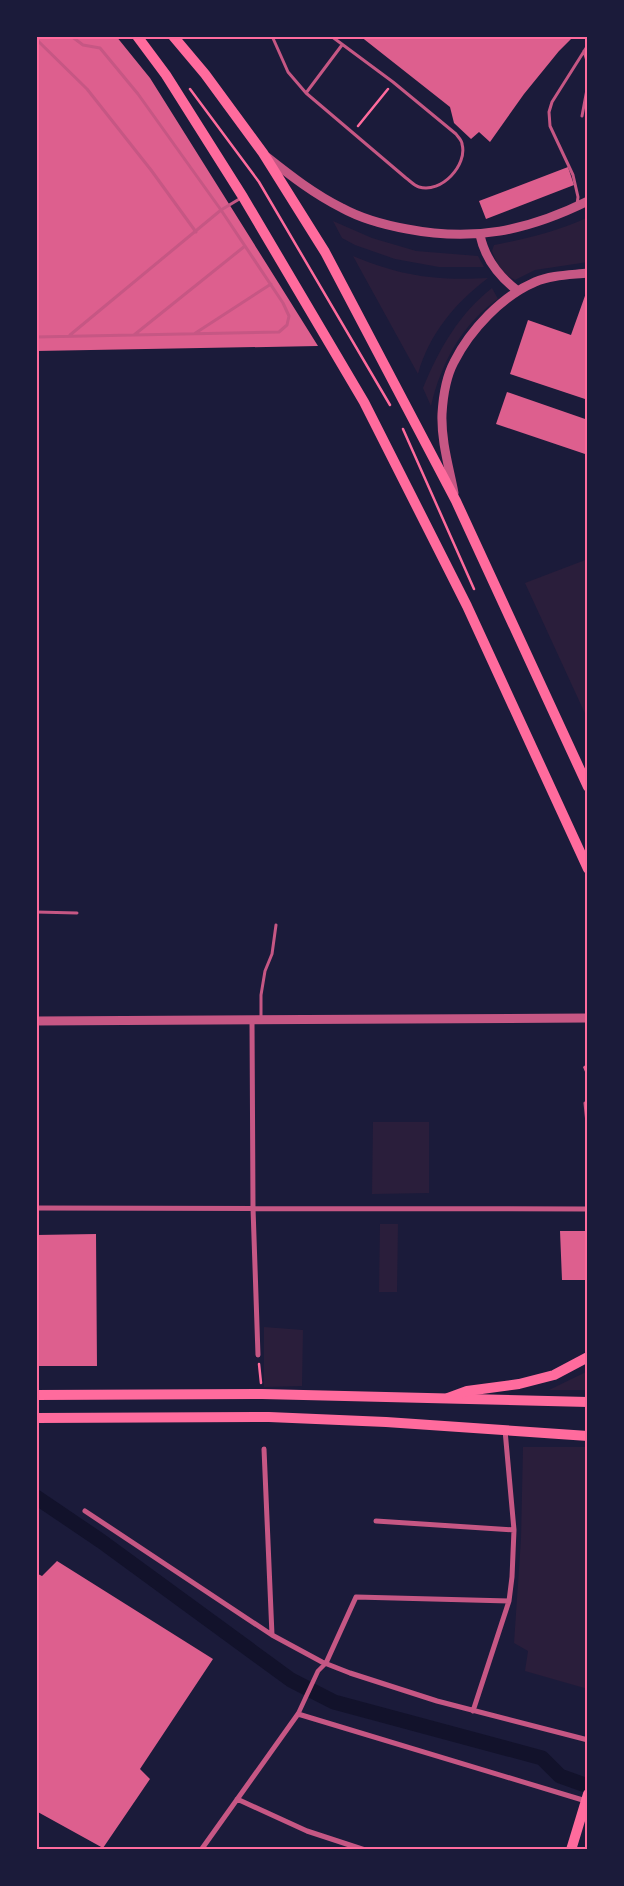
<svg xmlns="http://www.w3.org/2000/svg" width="624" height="1886" viewBox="0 0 624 1886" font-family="'PT Serif',serif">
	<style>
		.green { fill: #2a1e3b }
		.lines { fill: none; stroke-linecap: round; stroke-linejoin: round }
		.canal { stroke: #12122b; stroke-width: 15 }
		.building { fill: #dd5f8e }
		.path { stroke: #ff6b9d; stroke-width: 2.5 }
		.service { stroke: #c65784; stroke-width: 3 }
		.pedestrian { stroke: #c65784; stroke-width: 4.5 }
		.minor { stroke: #c65784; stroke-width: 5 }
		.tertiary { stroke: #c65784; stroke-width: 9 }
		.secondary { stroke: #ff6b9d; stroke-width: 10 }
		.primary { stroke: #ff6b9d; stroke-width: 10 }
		.neatline { fill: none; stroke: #ff6b9d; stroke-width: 2 }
	</style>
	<rect width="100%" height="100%" fill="#1b1b3a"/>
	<!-- green -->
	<path class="green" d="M588,217v45l-53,8 -20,10c-13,-6 -18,-15 -23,-29l2,-6c28,-5 69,-15 94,-28z
		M333,221l39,17 44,13 62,5 6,11h-45l-44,-8 -40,-14 -13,-7z
		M353,256c48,20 83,25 135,22 -33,25 -59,56 -70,96z
		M492,288l6,11c-36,25 -57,64 -67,107l-8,-18c16,-39 36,-74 69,-100z
		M588,559v161l-63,-137z
		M373,1122h56v71l-57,1z
		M380,1224h18l-1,68h-18z
		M264,1327l39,3 -1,56 -38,1z
		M588,1371v19h-39z
		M523,1447h65v242l-63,-18 3,-20 -14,-8 7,-104z"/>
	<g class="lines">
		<!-- canal -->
		<path class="canal" d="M36,1497l65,44 190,139 43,22 208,56 18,18 28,10"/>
	</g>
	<!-- building -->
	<path class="building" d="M36,36h80l34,42 168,268 -282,5z
		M360,36h214l-15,15 -35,43 -34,48 -11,-10 -8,7 -17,-16 -4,-16z
		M568,167l6,18 -88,34 -7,-18z
		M586,293h2v107l-78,-26 18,-54 43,15z
		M507,392l81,28v35l-92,-31z
		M588,1063v16l-5,-12z
		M560,1231h28v49h-26z
		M96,1234l1,132h-61v-131z
		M57,1561l156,98 -73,110 10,10 -47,69 -67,-37v-238l6,3z"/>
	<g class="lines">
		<!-- path -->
		<path class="path" d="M190,89l69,93 131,223
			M358,126l30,-37
			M403,429l71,160
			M259,1364l2,19"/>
		<!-- service -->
		<path class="service" d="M272,36l16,36 18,21 100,85c4,3 9,8 13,9 22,7 49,-22 43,-43 0,-4 -4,-7 -6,-10l-63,-52 -62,-46
			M36,39l51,50 64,81 45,62
			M584,51l4,13
			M306,93l36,-48
			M582,116l6,-32
			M577,205l1,-8 -5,-22 -23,-49 -1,-14 3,-10 36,-57
			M194,334l77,-50
			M70,335l151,-125 20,-12
			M134,335l111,-89
			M36,337l243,-5 8,-7 2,-9 -6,-13 -62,-93 -83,-116 -38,-46 -17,-3 -12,-9
			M36,912l41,1
			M261,1017v-22l4,-24 7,-17 4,-29
			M585,1103l3,30"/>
		<!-- pedestrian -->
		<path class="pedestrian" d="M298,1714l20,-43 8,-8"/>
		<!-- minor -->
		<path class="minor" d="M252,1021l1,187 5,147
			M36,1208l552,1
			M264,1449l8,186
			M85,1511l187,124 50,27 28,11 87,28 151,39
			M376,1521l138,9
			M326,1663l30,-66 153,4
			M473,1711l36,-110 3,-24 2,-47 -9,-100
			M237,1799l70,32 58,19
			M201,1850l97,-136 288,87"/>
		<!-- tertiary -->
		<path class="tertiary" d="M267,157c24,19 47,37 75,51 20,11 43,17 65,21 67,13 120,2 181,-28
			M480,235c5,24 18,41 38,56
			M454,493c-5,-26 -13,-52 -12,-79 1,-17 4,-37 12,-52 16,-32 48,-66 81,-80 16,-7 35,-7 53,-9
			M36,1021l552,-3"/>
		<!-- secondary -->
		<path class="secondary" d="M36,1395l226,-1 326,8
			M36,1418l233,-1 117,5 202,14"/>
		<!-- primary -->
		<path class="primary" d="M137,36l29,39 77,122 121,205 103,204 121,263
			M173,36l32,38 58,79 62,99 131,249 132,286
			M448,1398l19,-7 52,-7 35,-9 34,-18
			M571,1850l17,-56"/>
	</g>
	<!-- border -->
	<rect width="624" height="1886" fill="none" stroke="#1b1b3a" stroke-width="75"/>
	<rect x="38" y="38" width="548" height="1810" class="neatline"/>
</svg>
